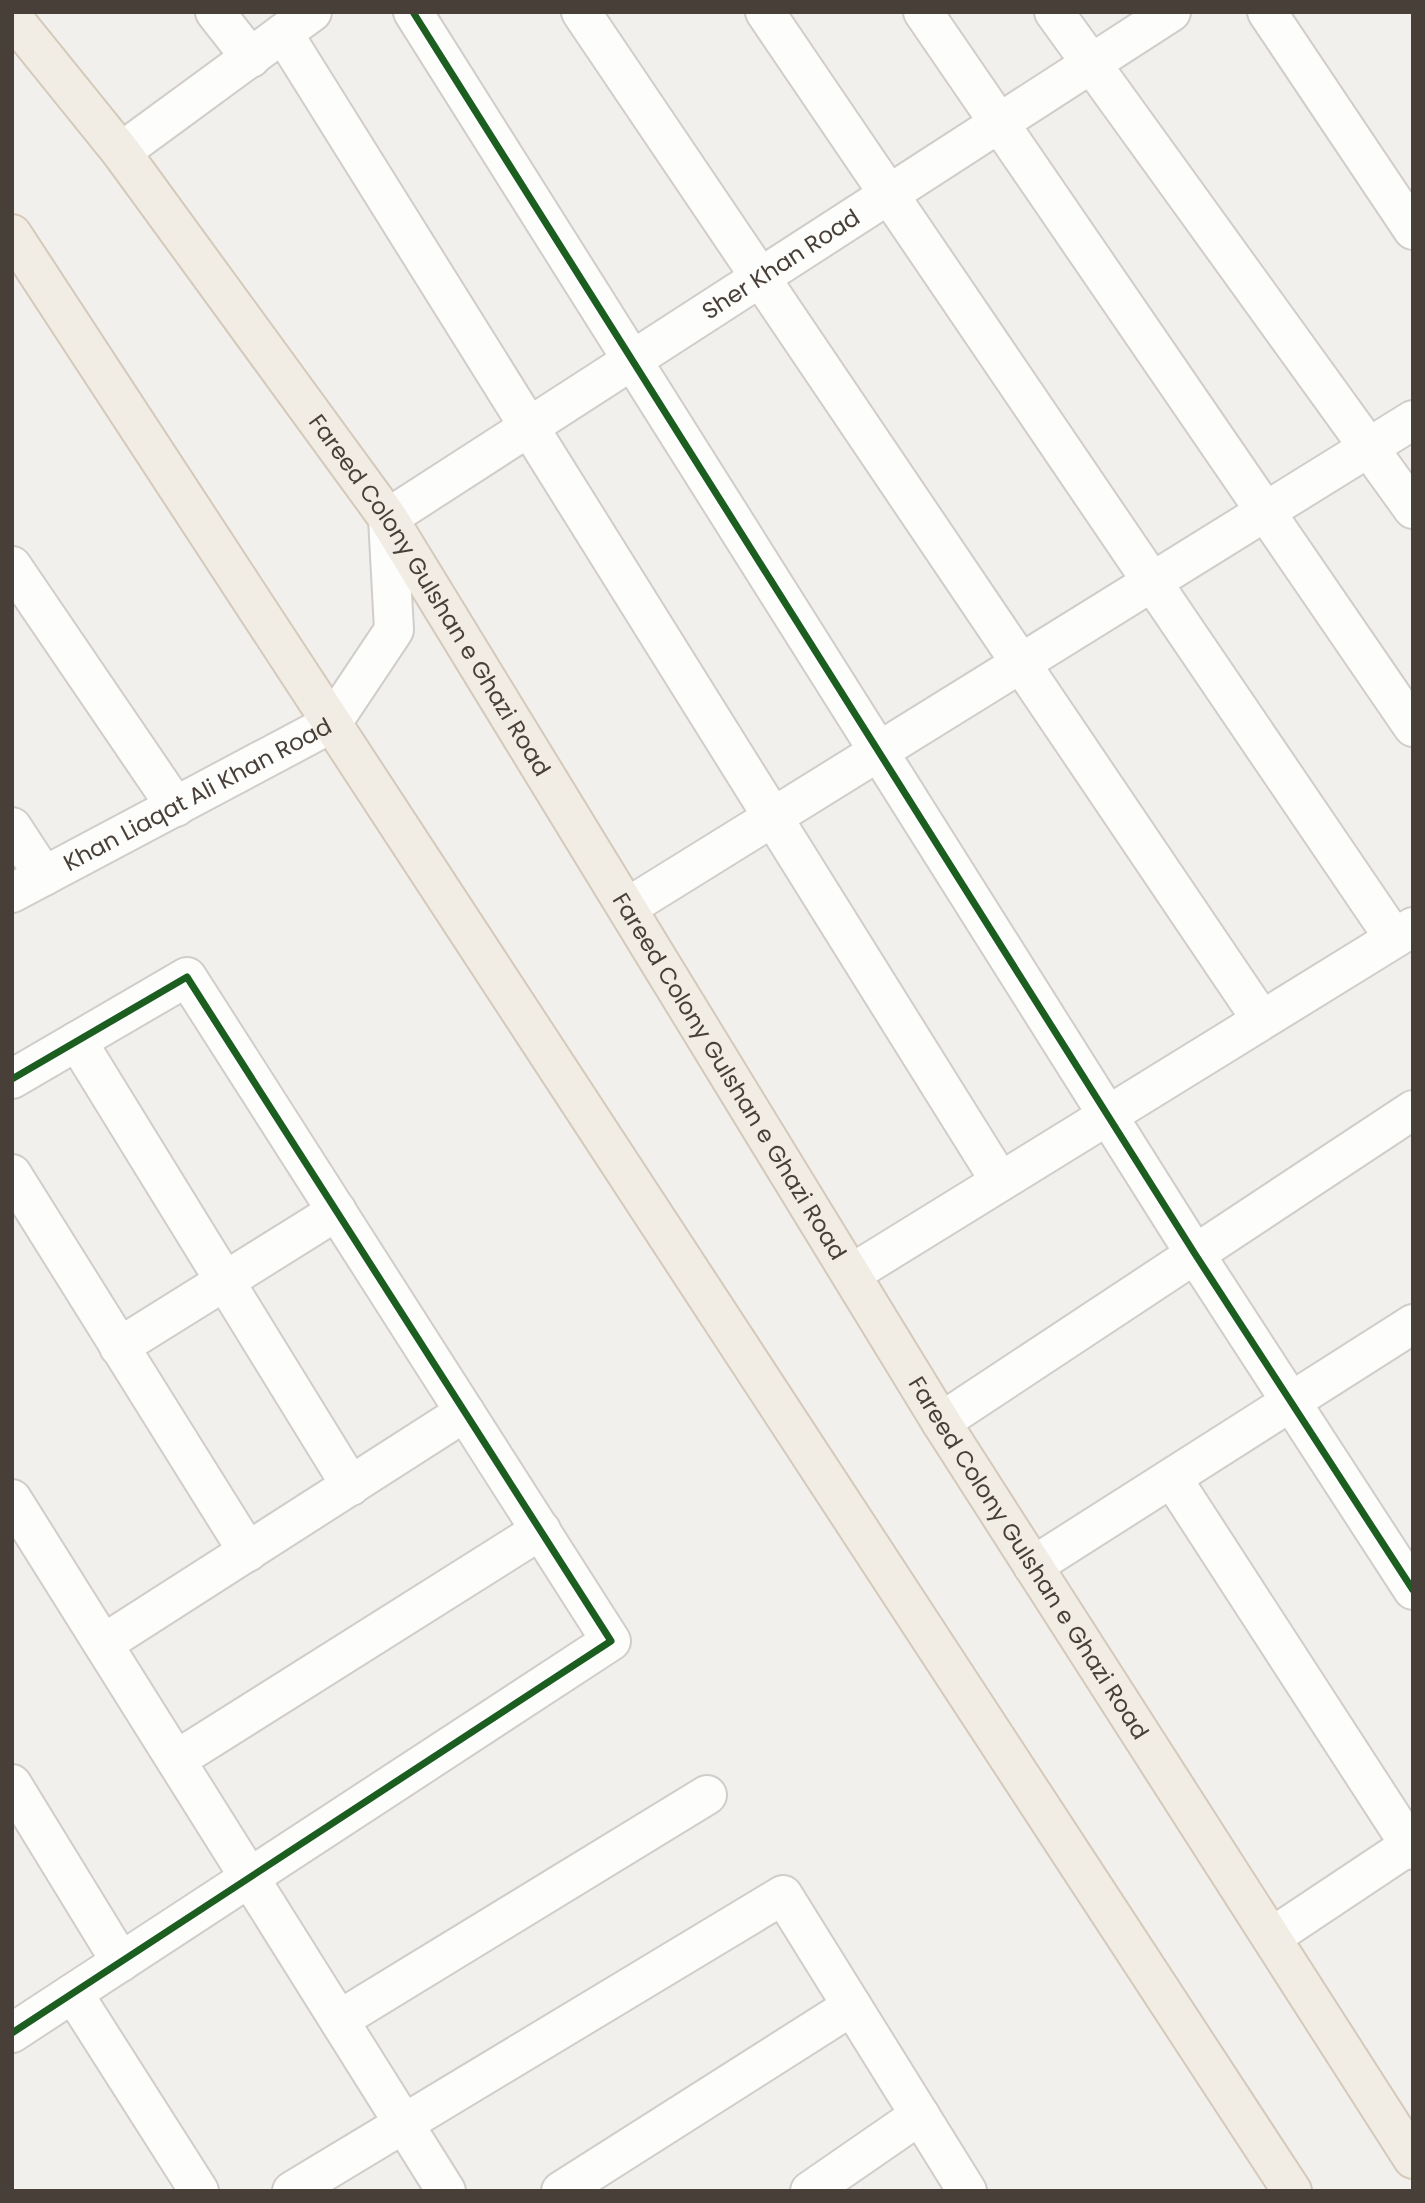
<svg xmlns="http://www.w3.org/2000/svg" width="1425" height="2203" viewBox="0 0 1425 2203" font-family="Poppins,sans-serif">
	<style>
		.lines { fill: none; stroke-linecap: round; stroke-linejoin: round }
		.minor-casing { stroke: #d0cdca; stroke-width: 42 }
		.major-casing { stroke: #d4c9ba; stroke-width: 42 }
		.minor { stroke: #fdfdfc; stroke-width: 38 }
		.major { stroke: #f1ede5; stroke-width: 38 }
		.cycleway-casing { stroke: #fff; stroke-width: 11 }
		.cycleway { stroke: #1b5e20; stroke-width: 7 }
		.labels { text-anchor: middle; stroke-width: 6; stroke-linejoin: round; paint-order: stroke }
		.street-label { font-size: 23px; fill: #484038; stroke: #fff }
	</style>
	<rect width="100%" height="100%" fill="#f2f0ed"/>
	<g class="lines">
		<!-- minor casing -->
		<g class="minor-casing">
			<g id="minor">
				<path d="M215,12l36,46"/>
				<path d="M413,12l782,1242 218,336"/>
				<path d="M581,12l680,1007"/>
				<path d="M765,12l629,926"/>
				<path d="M923,12l490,715"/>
				<path d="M1054,12l359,497"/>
				<path d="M1267,12l146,218"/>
				<path d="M283,33l717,1148"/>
				<path d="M121,152l191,-140"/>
				<path d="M12,566l164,241"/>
				<path d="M12,827l32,49"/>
				<path id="s1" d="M12,893l320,-170 62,-93 -6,-112 783,-506"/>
				<path d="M628,907l785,-487"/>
				<path d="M77,1041l274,445"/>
				<path d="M12,1079l175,-102 424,664 -599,392"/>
				<path d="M12,1174l236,378"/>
				<path d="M851,1274l562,-347"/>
				<path d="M119,1347l218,-136"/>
				<path d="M941,1422l472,-312"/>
				<path d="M1172,1478l241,372"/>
				<path d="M12,1499l434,692"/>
				<path d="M1033,1566l380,-242"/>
				<path d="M103,1644l362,-232"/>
				<path d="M176,1760l365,-230"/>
				<path d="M12,1784l109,178"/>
				<path d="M1272,1937l141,-94"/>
				<path d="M73,1993l126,198"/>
				<path d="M339,2020l368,-225"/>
				<path d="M292,2191l491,-296 184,296"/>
				<path d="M561,2191l291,-185"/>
				<path d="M810,2191l110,-76"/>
			</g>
		</g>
		<!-- major casing -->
		<g class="major-casing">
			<g id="major">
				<path id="s2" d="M12,17l109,135 267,366 553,904 472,737"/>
				<path d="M12,234l1280,1957"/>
			</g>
		</g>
		<!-- minor -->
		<use href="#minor" class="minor"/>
		<!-- major -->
		<use href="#major" class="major"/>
		<!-- cycleway casing -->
		<g class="cycleway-casing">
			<path id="cycleway" d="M413,12l782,1242 218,336
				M12,1079l175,-102 424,664 -599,392"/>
		</g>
		<!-- cycleway -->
		<use href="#cycleway" class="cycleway"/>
	</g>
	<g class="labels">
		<!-- street labels -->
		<g class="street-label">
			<text dy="8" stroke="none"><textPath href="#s1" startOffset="1054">Sher Khan Road</textPath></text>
			<text dy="8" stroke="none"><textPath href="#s2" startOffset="714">Fareed Colony Gulshan e Ghazi Road</textPath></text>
			<text dy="8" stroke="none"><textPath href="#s1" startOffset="210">Khan Liaqat Ali Khan Road</textPath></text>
			<text dy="8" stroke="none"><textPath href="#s2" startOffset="1281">Fareed Colony Gulshan e Ghazi Road</textPath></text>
			<text dy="8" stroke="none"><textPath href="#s2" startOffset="1848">Fareed Colony Gulshan e Ghazi Road</textPath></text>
		</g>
	</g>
	<!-- border -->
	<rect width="1425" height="2203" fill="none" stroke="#484038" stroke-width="28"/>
</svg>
